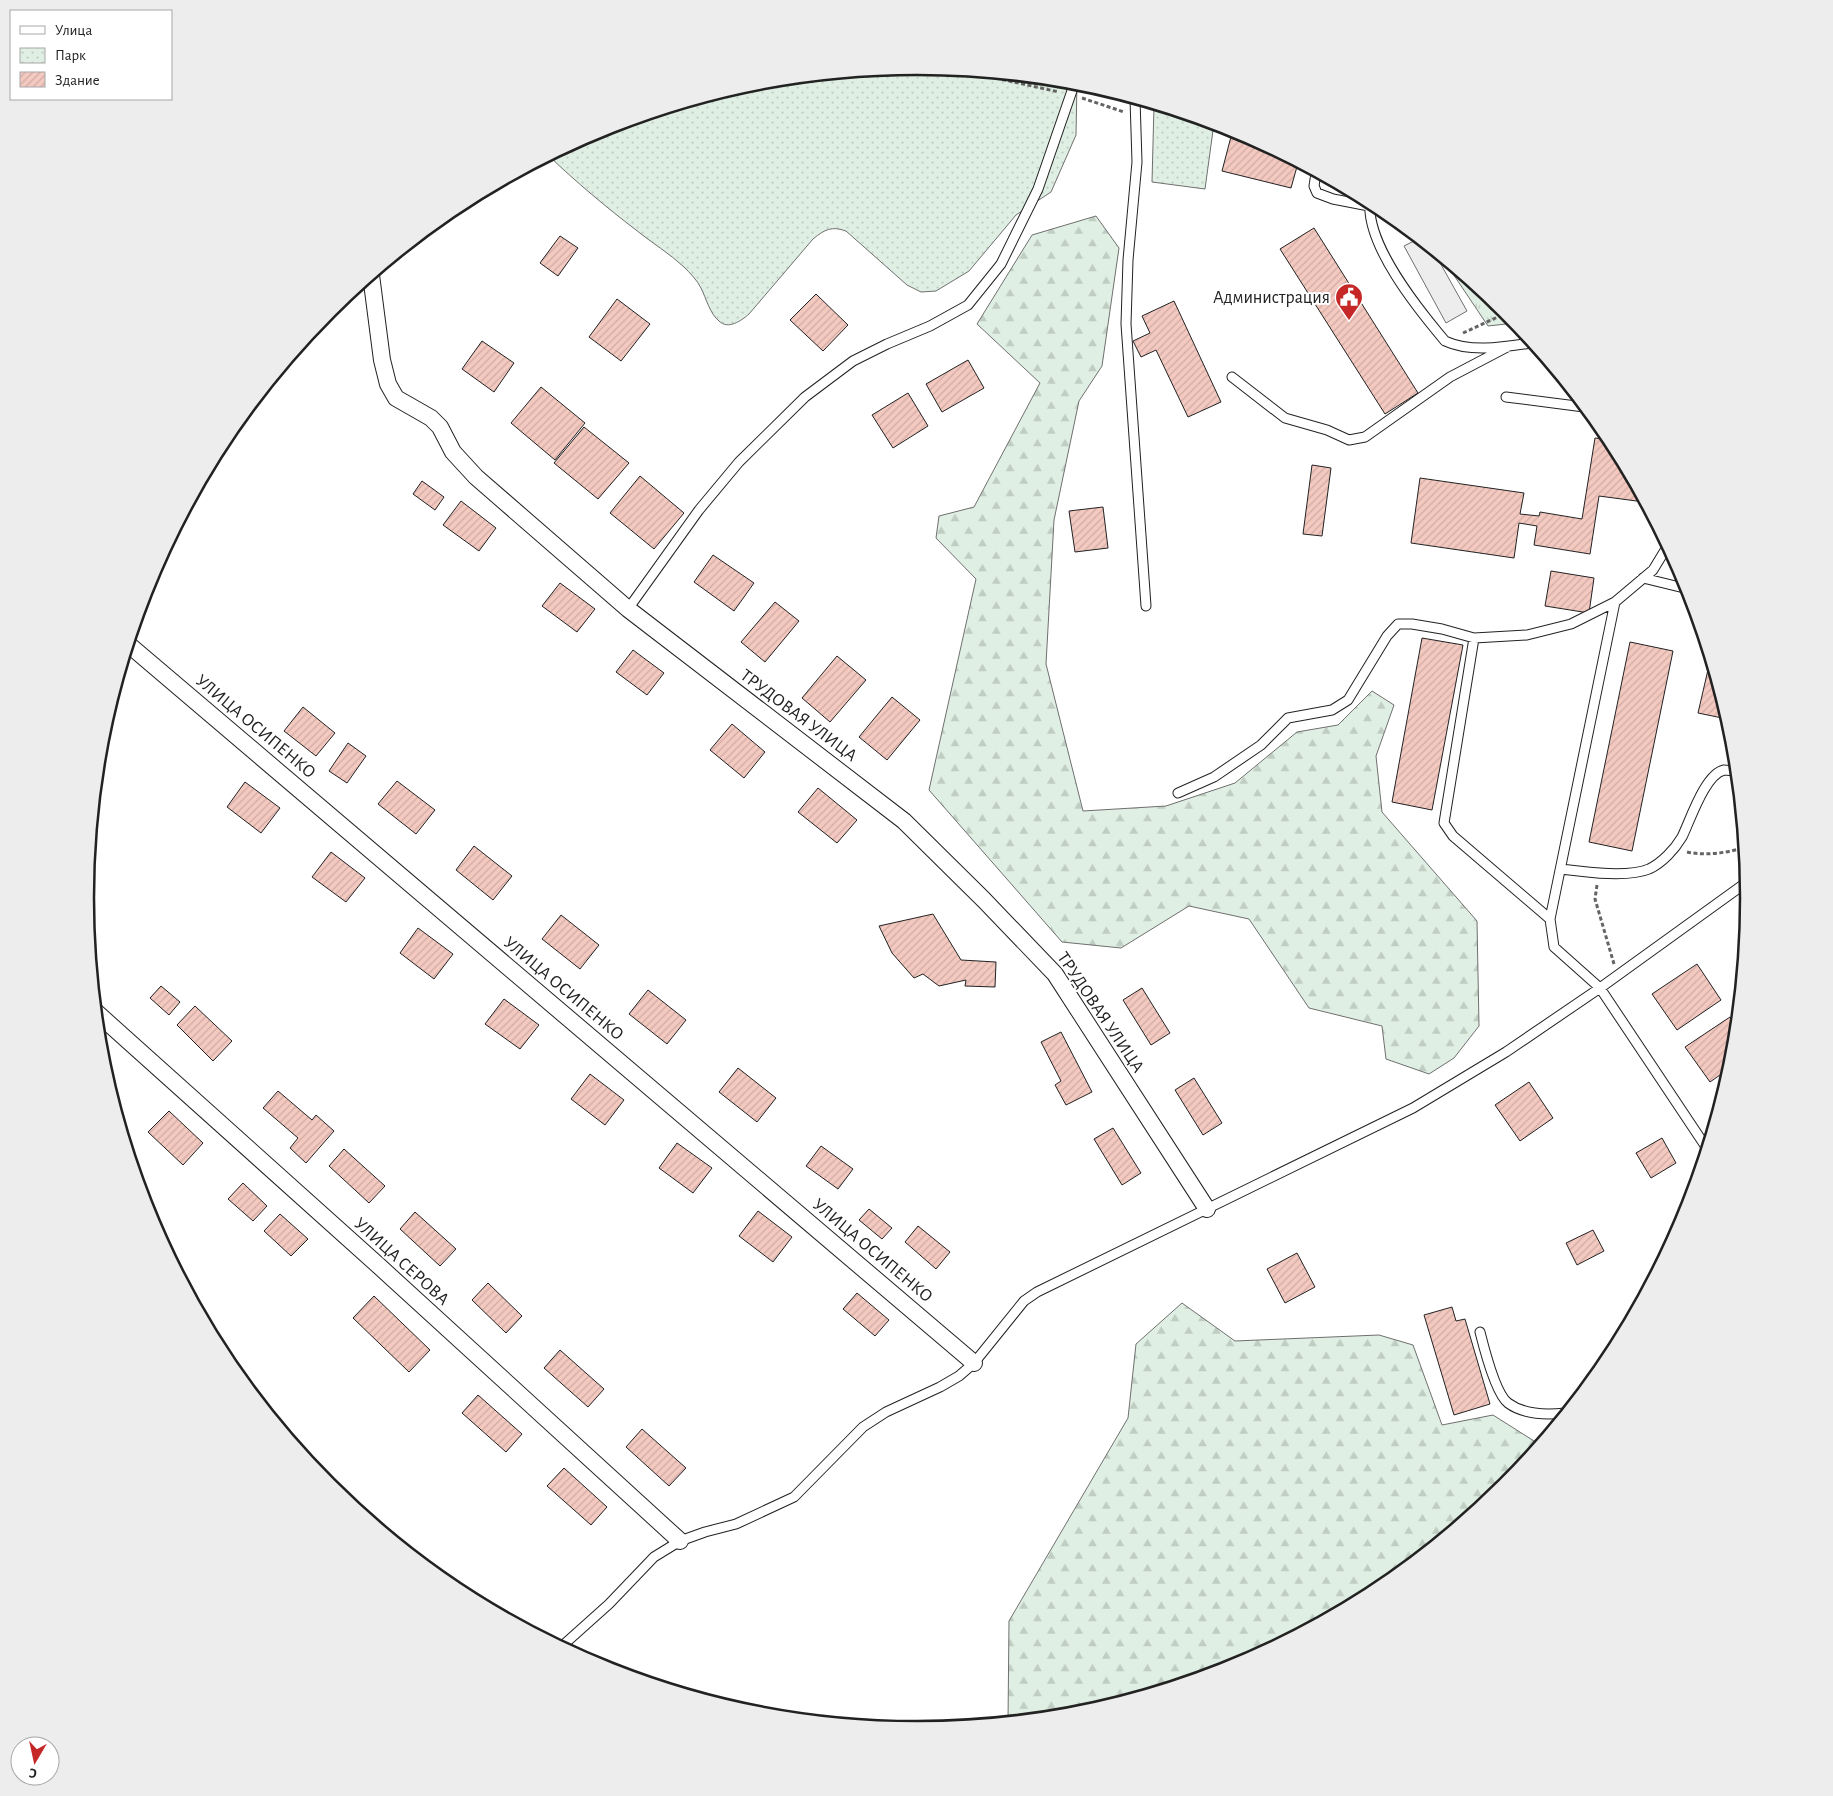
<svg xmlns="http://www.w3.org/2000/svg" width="1833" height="1796" viewBox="0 0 1833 1796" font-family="'Alegreya Sans',sans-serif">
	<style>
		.grass { fill: url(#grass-tufts); stroke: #6f6f6f }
		.forest { fill: url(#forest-firs); stroke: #6f6f6f }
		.park { fill: url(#park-dots); stroke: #6f6f6f }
		.parking { fill: #ededed; stroke: #6f6f6f }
		.building { fill: url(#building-hatch); stroke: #222 }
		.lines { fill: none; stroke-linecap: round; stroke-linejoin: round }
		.service-casing { stroke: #222; stroke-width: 11 }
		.minor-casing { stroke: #222; stroke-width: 18 }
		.path { stroke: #646464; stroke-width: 3; stroke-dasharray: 4 2.5; stroke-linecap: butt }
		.service { stroke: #fff; stroke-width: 9 }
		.minor { stroke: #fff; stroke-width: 16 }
		.labels { text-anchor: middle; stroke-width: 4; stroke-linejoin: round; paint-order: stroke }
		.poi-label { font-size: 18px; fill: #222; stroke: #fff; text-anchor: end }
		.street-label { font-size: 18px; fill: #222; stroke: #fff }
		.rim { fill: none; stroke: #222; stroke-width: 2.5 }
	</style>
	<defs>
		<pattern id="grass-tufts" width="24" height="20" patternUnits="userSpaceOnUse" patternTransform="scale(1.25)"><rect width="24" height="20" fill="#e0efe3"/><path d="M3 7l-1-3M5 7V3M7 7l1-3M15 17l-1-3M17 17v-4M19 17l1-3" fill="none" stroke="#c0cdc2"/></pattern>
		<pattern id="forest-firs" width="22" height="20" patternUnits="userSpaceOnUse" patternTransform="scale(1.25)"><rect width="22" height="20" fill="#e0efe3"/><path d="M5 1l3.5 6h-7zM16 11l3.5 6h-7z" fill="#c0cdc2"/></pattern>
		<pattern id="park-dots" width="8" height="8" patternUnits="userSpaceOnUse" patternTransform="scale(1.25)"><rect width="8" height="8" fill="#e0efe3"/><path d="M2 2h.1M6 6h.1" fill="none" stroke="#c0cdc2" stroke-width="1.8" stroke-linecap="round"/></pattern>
		<pattern id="building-hatch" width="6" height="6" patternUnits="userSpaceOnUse" patternTransform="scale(1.25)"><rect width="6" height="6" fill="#f3c9c0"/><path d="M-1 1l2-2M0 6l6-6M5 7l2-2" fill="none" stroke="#d0aca5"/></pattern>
	</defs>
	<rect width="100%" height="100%" fill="#fff"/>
	<!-- grass -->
	<path class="grass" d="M1443,259l29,24 19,27 12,-2 12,15 -27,3z"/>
	<!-- forest -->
	<path class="forest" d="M1096,216l23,32 -17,118 -23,35 -25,119 -8,144 37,147 83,-5 69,-23 62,-51 41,-7 34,-34 22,14 -18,51 6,56 95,109 2,105 -25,32 -25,16 -43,-15 -4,-33 -73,-18 -60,-89 -60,-13 -68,42 -59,-6 -133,-152 47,-211 -40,-41 3,-22 35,-9 66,-124 -63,-59 55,-89z
		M1182,1303l53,38 144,-6 34,10 29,80 51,-10 41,26 3,6 -33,39 -126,104 -143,77 -157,47 -70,7 1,-100 119,-203 8,-74z"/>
	<!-- park -->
	<path class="park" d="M917,66l160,16 -1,53 -25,57 -35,23 -47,56 -33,20 -15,1 -14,-7 -61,-54c-14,-5 -21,-2 -33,8l-64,75c-8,7 -21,16 -30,7 -9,-7 -13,-23 -18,-33 -4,-8 -11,-15 -17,-21 -15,-14 -32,-24 -48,-37 -30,-23 -60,-48 -87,-74l49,-27 157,-47z
		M1154,105l60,18 -9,66 -53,-7z"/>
	<!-- parking -->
	<path class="parking" d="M1418,239l16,13 33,59 -21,12 -42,-77z"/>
	<!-- building -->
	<path class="building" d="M1233,129l65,34 -7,25 -69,-17z
		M1314,228l104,165 -33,21 -105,-165z
		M560,236l18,12 -20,28 -18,-13z
		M816,294l32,31 -25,26 -33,-31z
		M617,299l33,25 -29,37 -32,-24z
		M1174,301l47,101 -33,15 -32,-67 -15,7 -8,-16 17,-8 -8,-17z
		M482,341l32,22 -20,29 -32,-23z
		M968,360l16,28 -42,24 -16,-28z
		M541,387l44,36 -30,37 -44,-37z
		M908,393l20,33 -35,22 -21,-33z
		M584,427l45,36 -31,36 -44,-36z
		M1595,438l15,2 34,62 -45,-6 -9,58 -56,-9 3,-19 -18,-3 -5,35 -103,-15 9,-65 104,15 -4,21 19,2 1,-4 42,7z
		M1312,465l19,3 -9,68 -19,-2z
		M640,476l44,37 -30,36 -44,-36z
		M422,481l22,16 -9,13 -22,-16z
		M461,501l35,27 -17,23 -36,-26z
		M1103,507l5,41 -33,4 -6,-41z
		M713,555l41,28 -20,28 -40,-29z
		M1551,571l43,7 -5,35 -44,-7z
		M560,583l35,26 -18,23 -35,-26z
		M775,602l24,19 -34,41 -24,-20z
		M1422,638l41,7 -31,165 -40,-8z
		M1630,642l43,9 -41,200 -43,-9z
		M633,650l31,23 -17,22 -31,-23z
		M837,656l29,24 -36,42 -28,-24z
		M1710,661l17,58 -29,-6z
		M892,697l28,23 -33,40 -28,-23z
		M303,707l32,26 -19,23 -32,-25z
		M732,724l33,28 -21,26 -34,-28z
		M348,743l18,13 -19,27 -18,-12z
		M397,781l38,29 -19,24 -38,-30z
		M245,782l35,26 -19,25 -34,-26z
		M818,788l39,32 -20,23 -39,-31z
		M474,846l38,30 -19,24 -37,-30z
		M331,852l34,26 -19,24 -34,-25z
		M933,914l28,46 35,2 -1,25 -30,-1 1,-6 -27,6 -16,-12 -9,4 -22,-25 -13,-27z
		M561,915l38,30 -19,24 -38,-30z
		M418,928l35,26 -19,25 -34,-26z
		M1697,964l24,36 -44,30 -25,-36z
		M161,986l19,16 -11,13 -19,-17z
		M1142,988l28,45 -19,12 -28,-45z
		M648,990l38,30 -19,24 -38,-30z
		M504,999l35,26 -19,24 -35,-25z
		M195,1006l37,35 -19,20 -36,-36z
		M1730,1017l6,8 -6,43 -20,14 -25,-35z
		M1061,1032l31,60 -26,13 -11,-20 6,-4 -20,-39z
		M738,1068l38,30 -19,24 -38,-30z
		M590,1074l34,26 -19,25 -34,-26z
		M1194,1078l28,45 -19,12 -28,-45z
		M1529,1082l24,36 -33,23 -25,-36z
		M278,1091l34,29 4,-5 18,16 -28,32 -16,-15 8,-10 -35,-30z
		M169,1111l34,32 -20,22 -35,-33z
		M1113,1128l28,45 -19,12 -28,-46z
		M1662,1138l14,25 -25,15 -15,-25z
		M677,1143l35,25 -19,25 -34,-25z
		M821,1146l32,23 -15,20 -32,-23z
		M344,1149l41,37 -16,17 -40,-37z
		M243,1183l24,23 -14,15 -25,-22z
		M869,1209l23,19 -10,11 -23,-19z
		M758,1211l34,26 -19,25 -34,-26z
		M415,1212l41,37 -16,17 -40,-37z
		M280,1214l28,25 -17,17 -27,-25z
		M918,1226l32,26 -14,17 -31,-27z
		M1593,1230l11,21 -27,14 -11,-22z
		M1297,1253l18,34 -30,16 -18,-34z
		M488,1283l34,33 -16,17 -34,-33z
		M857,1293l32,27 -14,16 -32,-27z
		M374,1296l56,54 -21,22 -56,-54z
		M1452,1307l4,14 9,-2 25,85 -36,11 -30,-100z
		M1619,1340l-8,14 -4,-7z
		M560,1350l44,39 -16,18 -44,-39z
		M478,1395l44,39 -16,18 -44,-39z
		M642,1429l44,39 -17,18 -43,-39z
		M564,1468l43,39 -16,18 -44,-39z"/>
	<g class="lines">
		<!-- service casing -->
		<g class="service-casing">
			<path id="service" d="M1135,99l2,63 -9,98 -2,64 20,282
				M1316,173l-2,13 3,7 16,6 36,7
				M1370,202c-4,43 48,107 75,139 26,12 59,6 86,2
				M1232,377l53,41 42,12 22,10 16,-3 85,-60 59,-31
				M1506,397l78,10
				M1667,547l-14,23 -38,32 -65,317 4,28 46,41 106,159
				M1643,578l45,11
				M628,609l71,-99 40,-48 66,-65 48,-36 34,-17 43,-18 38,-21 33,-41 37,-75 37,-107
				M1474,638l-30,185 9,13 97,83
				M1178,793l36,-16 47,-32 27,-27 44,-8 16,-10 39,-64 11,-12h14l30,5 32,9 53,-3 44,-11 44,-22
				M1561,869c24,3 66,9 88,0 13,-6 26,-20 33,-32 8,-16 23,-63 42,-67 4,0 8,1 12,1
				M1480,1332c4,16 16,62 28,71 16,12 38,12 57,10
				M561,1647l48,-43 45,-47 26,-16 25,-9 31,-8 58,-27 69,-70 23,-15 54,-25 19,-11 15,-13 50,-62 13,-9 376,-184 93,-56 94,-64 147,-106"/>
		</g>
		<!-- minor casing -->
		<g class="minor-casing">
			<path id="minor" d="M371,275l11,85 6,24 8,14 35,20 9,9 13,25 23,25 152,132 276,212 80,79 71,74 152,235
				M128,644l846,719
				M96,1012l283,254 301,275"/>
		</g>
		<!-- path -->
		<path class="path" d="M964,71l95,21
			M1082,98l42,14
			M1492,300l8,16
			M1463,333l37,-17 9,-1
			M1687,852c19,4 38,1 56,-4
			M1597,885l-2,14 19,65"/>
		<!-- service -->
		<use href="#service" class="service"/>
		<!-- minor -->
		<use href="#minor" class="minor"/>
	</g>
	<!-- icons -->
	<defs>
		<g id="civic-pin" transform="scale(1.4375)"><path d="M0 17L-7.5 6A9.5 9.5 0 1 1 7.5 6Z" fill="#c62828" stroke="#fff"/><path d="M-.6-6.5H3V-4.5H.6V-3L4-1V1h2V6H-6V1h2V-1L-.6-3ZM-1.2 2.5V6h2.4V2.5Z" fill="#fff"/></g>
	</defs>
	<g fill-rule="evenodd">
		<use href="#civic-pin" x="1349" y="297"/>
	</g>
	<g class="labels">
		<!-- poi labels -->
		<g class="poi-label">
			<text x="1330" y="303">Администрация</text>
		</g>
		<!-- street labels -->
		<g class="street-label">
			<text transform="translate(799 715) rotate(37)" y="6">ТРУДОВАЯ УЛИЦА</text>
			<text transform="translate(256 726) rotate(40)" y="6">УЛИЦА ОСИПЕНКО</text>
			<text transform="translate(564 988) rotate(40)" y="6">УЛИЦА ОСИПЕНКО</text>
			<text transform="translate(1101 1012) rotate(56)" y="6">ТРУДОВАЯ УЛИЦА</text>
			<text transform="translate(873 1250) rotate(40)" y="6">УЛИЦА ОСИПЕНКО</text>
			<text transform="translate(402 1261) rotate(42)" y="6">УЛИЦА СЕРОВА</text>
		</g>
	</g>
	<!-- crop -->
	<path d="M0 0H1833V1796H0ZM94 898a823 823 0 1 1 1646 0a823 823 0 1 1-1646 0Z" fill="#ededed" fill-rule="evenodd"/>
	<path class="rim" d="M94 898a823 823 0 1 1 1646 0a823 823 0 1 1-1646 0Z"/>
	<!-- legend -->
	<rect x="10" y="10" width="162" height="90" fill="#ffffff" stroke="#a7a7a7"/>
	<rect x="20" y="26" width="25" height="8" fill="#ffffff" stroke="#a7a7a7"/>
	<text x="55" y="35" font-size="15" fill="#222222">Улица</text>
	<rect x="20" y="48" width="25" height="15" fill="url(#park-dots)" stroke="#a7a7a7"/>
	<text x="55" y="60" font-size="15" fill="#222222">Парк</text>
	<rect x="20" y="72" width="25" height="15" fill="url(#building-hatch)" stroke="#a7a7a7"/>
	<text x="55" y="85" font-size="15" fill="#222222">Здание</text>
	<!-- north arrow -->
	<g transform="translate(35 1761) rotate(189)"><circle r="24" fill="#ffffff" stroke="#a7a7a7"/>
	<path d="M0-4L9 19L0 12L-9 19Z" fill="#c62828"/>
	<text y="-8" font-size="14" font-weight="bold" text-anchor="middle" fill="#222222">С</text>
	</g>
</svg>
